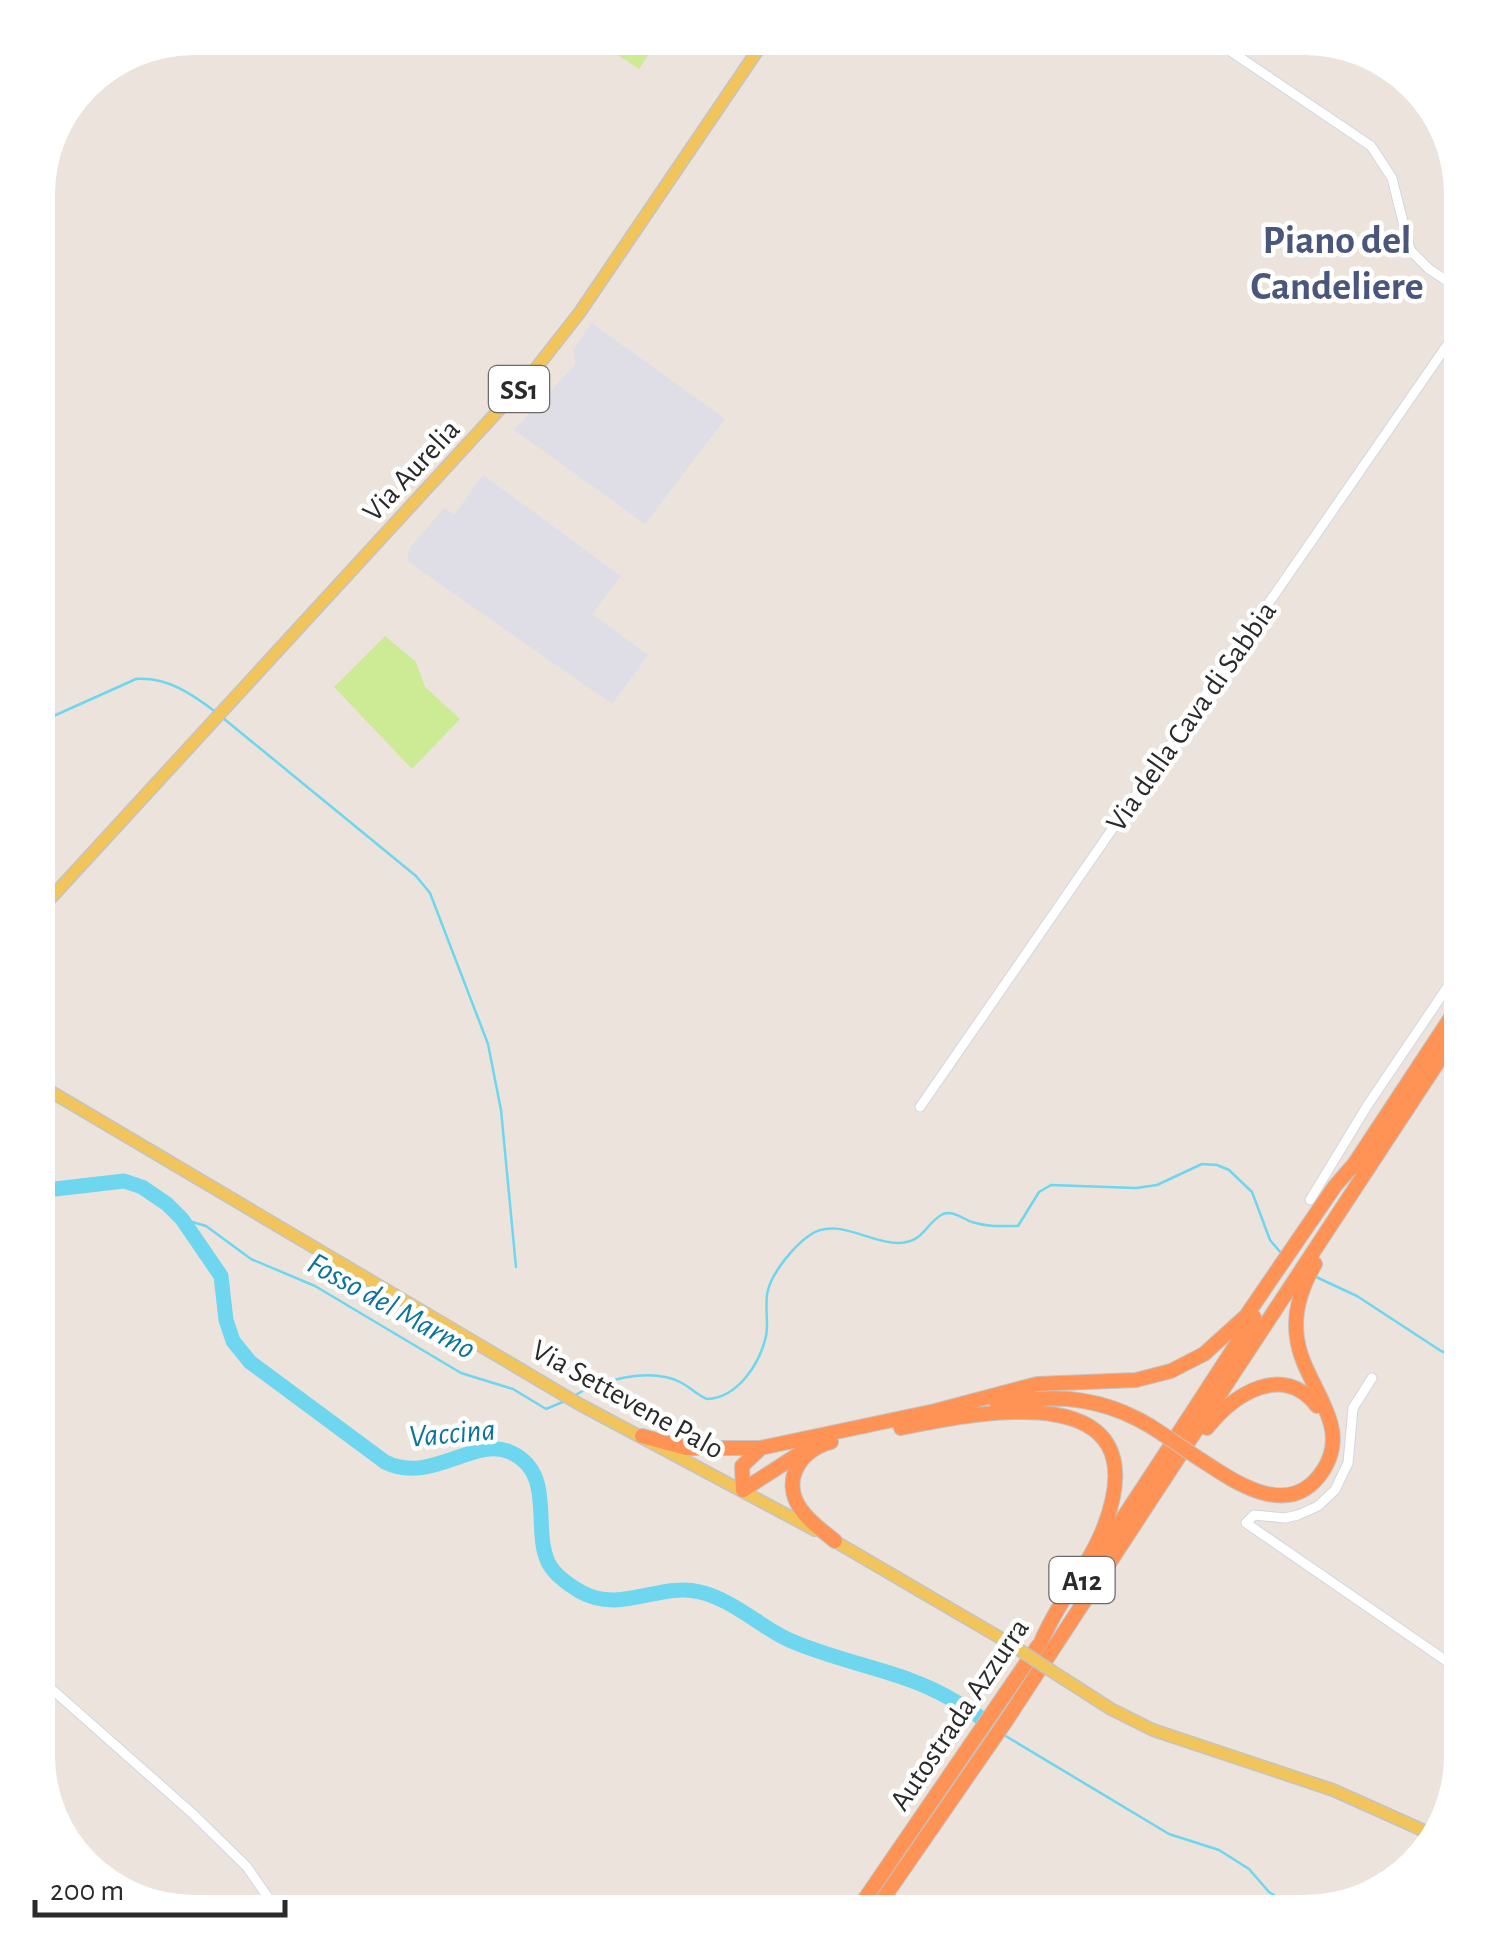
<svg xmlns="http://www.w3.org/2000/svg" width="1499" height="1950" viewBox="0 0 1499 1950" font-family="'Alegreya Sans',sans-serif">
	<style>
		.industrial { fill: #dfdde5 }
		.pitch { fill: #cceb94 }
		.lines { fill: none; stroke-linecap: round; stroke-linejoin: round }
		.stream { stroke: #6ed6ef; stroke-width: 2.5 }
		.river { stroke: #6ed6ef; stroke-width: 15 }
		.minor-casing { stroke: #d1d6e3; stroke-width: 11 }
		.major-casing { stroke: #c3c3c3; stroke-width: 14 }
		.highway-casing { stroke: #c3c3c3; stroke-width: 16 }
		.minor { stroke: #fff; stroke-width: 9 }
		.major { stroke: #f2c55c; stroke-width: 11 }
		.highway { stroke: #ff9355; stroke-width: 14 }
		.major-bridge-casing { stroke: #c3c3c3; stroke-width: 14; stroke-linecap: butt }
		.highway-bridge-casing { stroke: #c3c3c3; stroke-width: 16; stroke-linecap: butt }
		.major-bridge { stroke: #f2c55c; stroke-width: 11 }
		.highway-bridge { stroke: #ff9355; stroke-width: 14 }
		.labels { text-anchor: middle; stroke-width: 9; stroke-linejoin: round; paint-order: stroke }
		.shield { fill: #fff; stroke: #6a6a6a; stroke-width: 2.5 }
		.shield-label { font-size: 28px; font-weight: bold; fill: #2a2a2a }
		.street-label { font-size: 30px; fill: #2a2a2a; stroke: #fff }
		.water-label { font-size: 32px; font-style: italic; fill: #0c749c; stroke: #fff }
		.district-label { font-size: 40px; font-weight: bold; fill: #4a567b; stroke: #fff }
	</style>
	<rect width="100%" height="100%" fill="#ece4dc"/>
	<!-- industrial -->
	<path class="industrial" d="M592,323l133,96 -80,105 -131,-94 61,-65 -1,-16z
		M483,475l138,101 -29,38 56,41 -36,49 -205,-143 2,-12 35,-41 10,7z"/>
	<!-- pitch -->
	<path class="pitch" d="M606,38h26l19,13 -12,18 -38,-25z
		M385,636l31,26 9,25 35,32 -48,50 -78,-82z"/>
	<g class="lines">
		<!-- stream -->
		<path class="stream" d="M223,718l193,158 14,17 58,151 13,66 15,157
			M38,723l98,-44c32,-2 56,15 81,34
			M182,1219l24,7 45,33 64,27 146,87 52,16 33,20 19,-8
			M1316,1277l41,19 84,55 20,8
			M572,1397c27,-17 78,-30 108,-15 10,5 17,13 27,17 31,-1 53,-36 59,-63 3,-15 -2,-32 2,-46 5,-19 27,-45 42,-55 26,-19 61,9 89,8 26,-1 26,-20 44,-29 10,-4 20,5 29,8 15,5 30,4 46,4l21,-34 12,-7 85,3 21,-3 45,-21 15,1 12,5 23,22 18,48 12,14
			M1004,1735l165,99 50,16 30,19 20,23 16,10 21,1 20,-6 15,5"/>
		<!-- river -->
		<path class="river" d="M38,1191l86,-10 18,6 25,17 15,15 39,57 5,44 7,21 17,21 135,100c45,23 90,-26 125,-10 46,20 22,75 38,110 6,13 21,23 33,30 40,22 79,-10 119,0 33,8 58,33 87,47 39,18 83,26 123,41 31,11 60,29 86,49"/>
		<!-- minor casing -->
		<g class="minor-casing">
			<path id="minor" d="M1211,38l160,108 21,32 18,72 19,19 32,21
				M920,1107l541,-782
				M1310,1200l57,-94 94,-139
				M1372,1378l-19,30 -5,55 -13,27 -17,16 -20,9 -13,3 -31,-3 -8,8 215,148
				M38,1677l155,137 54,53 31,45
				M1428,1832l22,-31"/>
		</g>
		<!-- major casing -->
		<g class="major-casing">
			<path id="major" d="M38,912l492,-536 50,-64 186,-274
				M38,1084l541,320 236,126
				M831,1539l178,104
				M1050,1670l61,39 42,21 180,60 105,47"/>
		</g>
		<!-- highway casing -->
		<g class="highway-casing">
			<path id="highway" d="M1351,1169l110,-167
				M997,1406c60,-16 116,-7 167,29
				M901,1428c81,-17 261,-52 203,99 -16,41 -46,74 -63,115
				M1207,1428c27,-34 76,-66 110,-22
				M1178,1434l76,-117
				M642,1436l44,12h74l175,-37 102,-27 99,-4 35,-9 33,-17 42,-38 89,-130 20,-23
				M1189,1441l272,-414
				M831,1442c-30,8 -50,37 -31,66 9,14 23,23 35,33
				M760,1449l-18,17 1,24 62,-40
				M1195,1456c37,24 95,68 129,13 8,-13 11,-29 7,-44 -8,-31 -30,-56 -34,-87 -4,-26 5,-52 18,-74
				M1100,1553l71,-108
				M856,1912l182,-266
				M874,1912l132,-191 176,-269"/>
		</g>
		<!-- minor -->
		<use href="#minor" class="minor"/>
		<!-- major -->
		<use href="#major" class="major"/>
		<!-- highway -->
		<use href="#highway" class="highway"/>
		<!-- major-bridge casing -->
		<g class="major-bridge-casing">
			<path id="major-bridge" d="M1009,1643l41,27"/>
		</g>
		<!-- highway-bridge casing -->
		<g class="highway-bridge-casing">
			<path id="highway-bridge" d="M1164,1435l31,21"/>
		</g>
		<!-- major-bridge -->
		<use href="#major-bridge" class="major-bridge"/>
		<!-- highway-bridge -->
		<use href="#highway-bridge" class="highway-bridge"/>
	</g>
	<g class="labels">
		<!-- shield labels -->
		<g class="shield">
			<rect x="489" y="366" width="60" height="46" rx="8"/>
			<rect x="1049.5" y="1557" width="65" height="46" rx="8"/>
		</g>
		<g class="shield-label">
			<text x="519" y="399">SS1</text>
			<text x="1082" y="1590">A12</text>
		</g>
		<!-- street labels -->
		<g class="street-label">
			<text transform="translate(411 470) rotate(-47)" y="10">Via Aurelia</text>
			<text transform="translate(1191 716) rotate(-55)" y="10">Via della Cava di Sabbia</text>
			<text transform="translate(628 1399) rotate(29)" y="10">Via Settevene Palo</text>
			<text transform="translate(959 1714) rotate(-56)" y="10">Autostrada Azzurra</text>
		</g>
		<!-- water labels -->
		<g class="water-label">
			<text transform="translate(392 1305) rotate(29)" y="11">Fosso del Marmo</text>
			<text transform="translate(452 1432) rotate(-5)" y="11">Vaccina</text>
		</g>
		<!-- district labels -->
		<g class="district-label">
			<text x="1337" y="253">Piano del<tspan x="1337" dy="46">Candeliere</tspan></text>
		</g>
	</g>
	<!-- crop -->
	<path d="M0 0H1499V1950H0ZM194 55H1305A139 139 0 0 1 1444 194V1756A139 139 0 0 1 1305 1895H194A139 139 0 0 1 55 1756V194A139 139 0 0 1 194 55Z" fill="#fff" fill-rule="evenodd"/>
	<!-- scale -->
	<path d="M35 1900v15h250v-15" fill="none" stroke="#2a2a2a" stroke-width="5"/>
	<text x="50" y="1900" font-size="30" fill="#2a2a2a" stroke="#ffffff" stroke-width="8" paint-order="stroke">200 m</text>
</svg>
